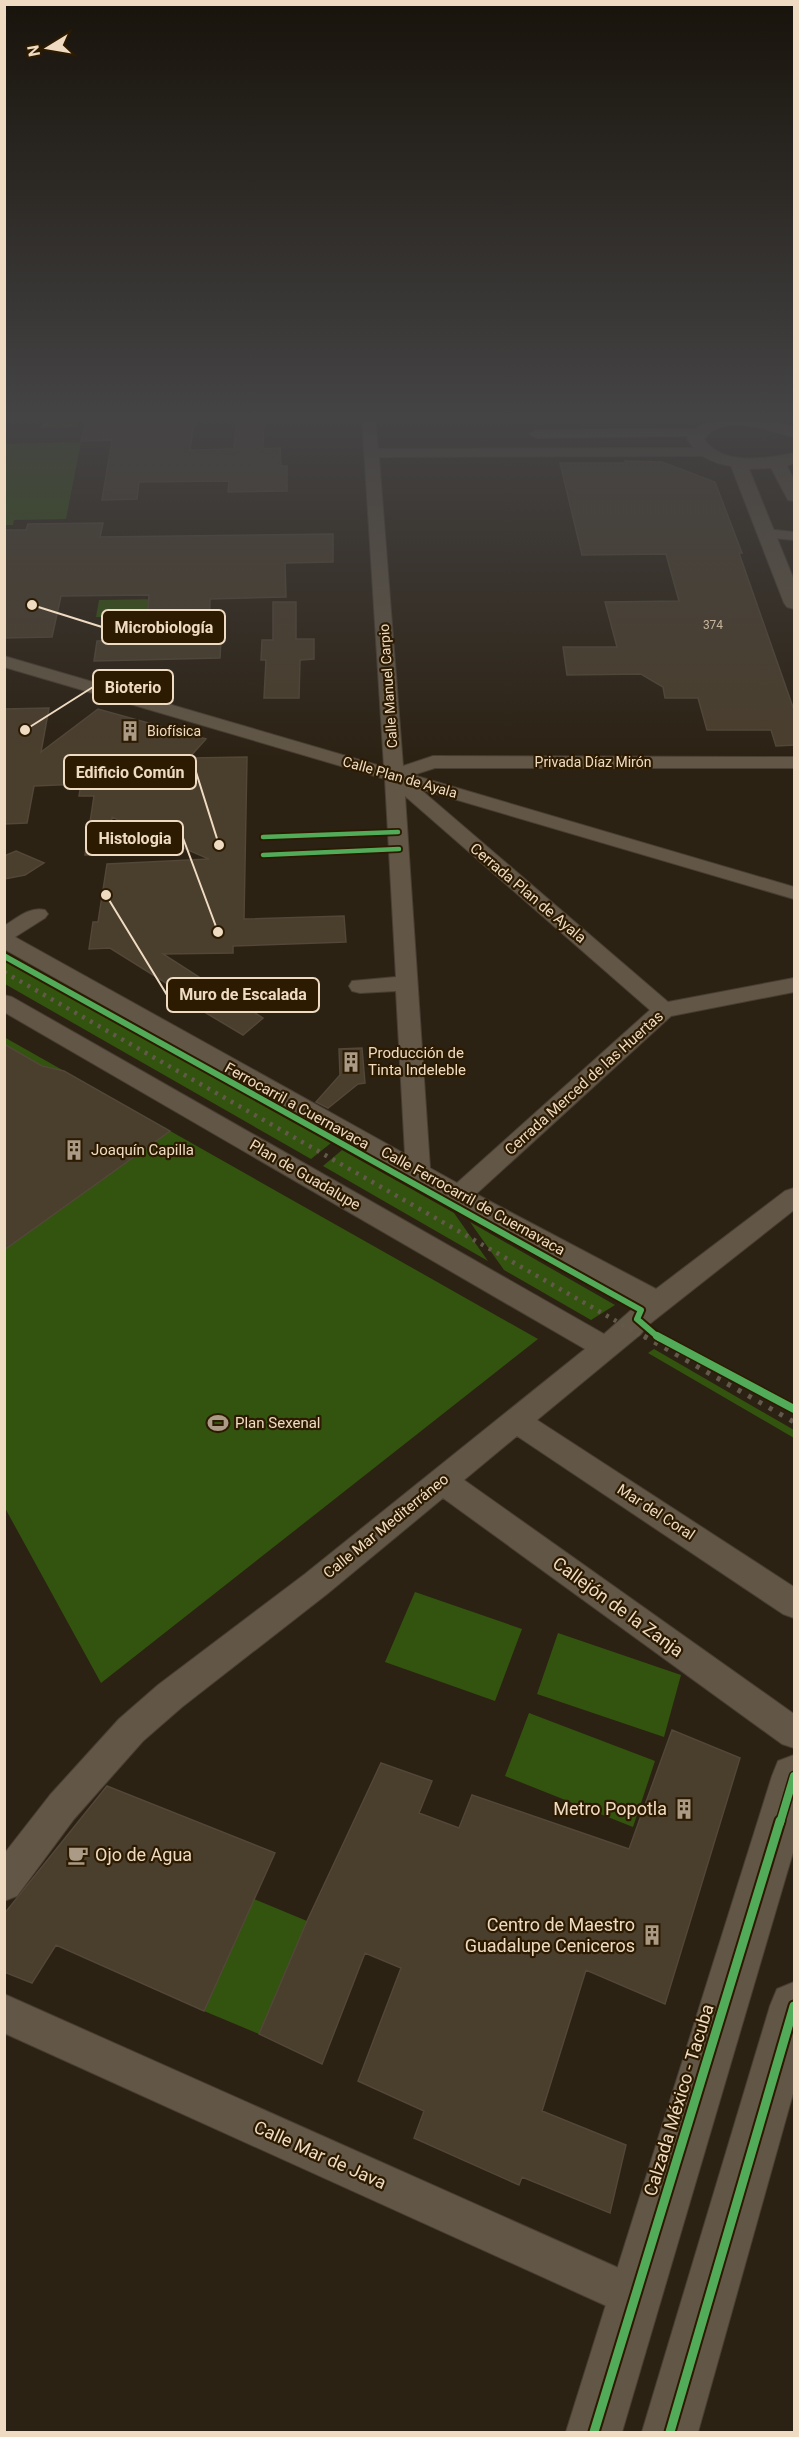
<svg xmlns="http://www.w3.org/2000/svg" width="799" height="2437" viewBox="0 0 799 2437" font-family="Roboto,sans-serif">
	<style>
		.green { fill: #33540e }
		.building { fill: #4a3e2c; stroke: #524738; stroke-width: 1.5 }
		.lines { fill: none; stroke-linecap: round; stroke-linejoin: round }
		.minor-casing { stroke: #493e32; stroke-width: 2 }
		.tertiary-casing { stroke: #493e32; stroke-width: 2 }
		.secondary-casing { stroke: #493e32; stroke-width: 2 }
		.minor { fill: #625746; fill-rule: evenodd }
		.tertiary { fill: #625746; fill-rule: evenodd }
		.secondary { fill: #625746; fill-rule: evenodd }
		.rail-far1 { stroke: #63594b; stroke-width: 4.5; stroke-dasharray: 3 6; stroke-linecap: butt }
		.rail { stroke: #63594b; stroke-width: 5; stroke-dasharray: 4 8; stroke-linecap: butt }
		.cycleway-far3-casing { stroke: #2c1a01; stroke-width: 8 }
		.cycleway-far2-casing { stroke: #2c1a01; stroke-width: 10 }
		.cycleway-far1-casing { stroke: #2c1a01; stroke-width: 11 }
		.cycleway-casing { stroke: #2c1a01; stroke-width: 13 }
		.cycleway-far3 { stroke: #51ab58; stroke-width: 4.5 }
		.cycleway-far2 { stroke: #51ab58; stroke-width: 6 }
		.cycleway-far1 { stroke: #51ab58; stroke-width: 8 }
		.cycleway { stroke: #51ab58; stroke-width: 9 }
		.labels { text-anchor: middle; stroke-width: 4.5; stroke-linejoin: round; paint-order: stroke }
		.number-label { font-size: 12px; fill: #c6b49c }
		.far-street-label { font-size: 14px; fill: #efdbc2; stroke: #2c1a01 }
		.far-poi-label { font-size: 14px; fill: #efdbc2; stroke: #2c1a01; text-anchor: start }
		.street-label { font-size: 15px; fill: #efdbc2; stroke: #2c1a01 }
		.poi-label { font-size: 15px; fill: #efdbc2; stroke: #2c1a01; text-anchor: start }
		.near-street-label { font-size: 18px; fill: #efdbc2; stroke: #2c1a01 }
		.near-poi-label { font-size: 18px; fill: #efdbc2; stroke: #2c1a01; text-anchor: end }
		.leader { fill: none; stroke: #efdbc2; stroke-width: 2 }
		.callout-dot { fill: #efdbc2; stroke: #2c1a01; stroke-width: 2 }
		.callout { fill: #2c1a01; stroke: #efdbc2; stroke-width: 2 }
		.callout-label { font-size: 16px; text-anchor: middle; font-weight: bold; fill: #efdbc2 }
	</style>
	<rect width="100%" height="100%" fill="#2c2214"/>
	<!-- green -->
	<path class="green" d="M44,417h35l-2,10 -36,1z
		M81,442l-15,77 -52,1 -1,5h-8v-81z
		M163,599l-2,17 -65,1 3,-17z
		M5,959l326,184 -20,16 -306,-175z
		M4,1037l534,302 -437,344 -96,-175z
		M342,1150l112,63 34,48 -165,-95z
		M470,1222l145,83 -24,15 -87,-50z
		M654,1349l140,81v8l-146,-85z
		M415,1592l107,37 -27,72 -110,-39z
		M558,1633l123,42 -17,62 -127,-43z
		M529,1713l126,48 -22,66 -128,-51z
		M254,1899l53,22 -48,113 -55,-23z"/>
	<!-- building -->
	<path class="building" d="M88,417h107l-5,33 44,-1 3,-32h27l-1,32 17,-1 1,18h6v25l-59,1 1,-11 -90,1 -2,17 -35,1 10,-60 -31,1z
		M625,461l37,1 53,20 27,71h-3l56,160v32l-19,1 -5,-16h-64l-9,-32h-33l-2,-11 -22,-13 -74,1 -4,-28h54l-12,-45 74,-1 -13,-47 -84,1 -22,-92h66z
		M103,523l-3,14 233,-3v28l-48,1 1,34 -76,2 -1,39h12l-1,20 -126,3 3,-20 49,-1 3,-45 -88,1 -9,41 -48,1v-108h22l2,-6z
		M273,602h23v37h18v20l-14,1 -1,38h-35l2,-38h-5l1,-20h11z
		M49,708l-8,44 57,-43 108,30 -17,19 58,-1 -3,162 100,-3 2,26 -113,4v7l-70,1 100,64 -20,17 -74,-44 5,-3 -64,-40 -21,1 4,-27h5l9,-58 102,-5 -97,-42 -4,37 -23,1 9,-59h-15l2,-12 -47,2 -7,37 -23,1v-115z
		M16,851l28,12 -19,12 -21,4v-23z
		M4,1044l38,22 22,5 106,60 -166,119z
		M362,1048l3,35 -7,1 -30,24 -12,-6 24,-27 -1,-26z
		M672,1730l68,28 -75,246 -79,-34 -44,141 84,34 -16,68 -88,-36 -3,8 -105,-47 10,-27 -66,-30 43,-113 -36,-15 -43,111 -63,-30 48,-113 74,-158 51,18 -13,32 40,15 13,-33 157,54z
		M107,1786l168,67 -71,158 -148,-66 -24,38 -28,-11v-58z"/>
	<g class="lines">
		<!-- minor casing -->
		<g class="minor-casing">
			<path id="minor" d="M362,417h13l3,32 327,-1 7,4 -7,4 -326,1 24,309 30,-10 361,1v11h-359l-22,7 381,112v12l-374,-110 248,213 126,-24v14l-123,24 -195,178 180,95 129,-98 9,-3v22l-147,116 -6,8 -104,86 257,167v31l-11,-4 -266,-178 -53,44 330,234v34l-12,-4 -339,-246 -116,96 -145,113 -39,34 -69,78 -57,77 -13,5v-47l46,-59 69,-76 39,-34 147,-111 280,-225 -581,-337v-17l8,2 592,337 34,-30 -176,-96 -458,-259v-23c13,-8 26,-20 41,-16l3,4 -3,4 -30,19 390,217 -9,-163 -36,2 -8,-2 -3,-5 3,-5 44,-4 -11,-198 -381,-112v-11l380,111zM405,796l245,214 -193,173 -27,-15z
				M698,429l5,1 2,3 -2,3 -167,2 -7,-4 7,-4z
				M766,529l28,3v8l-33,-3 -3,-3 3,-3z
				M4,1994l646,288 6,15 -6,15 -15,6 -15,-6 -616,-279z"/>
		</g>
		<!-- tertiary casing -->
		<g class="tertiary-casing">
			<path id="tertiary" d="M725,417h32l37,9v11c-26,-6 -70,-25 -90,2 19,28 63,19 90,14v10l-7,3 7,14v21l-6,-1 -17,-32 -22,1 45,111v29l-7,-2 -3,-4 -53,-137c-20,-3 -33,-10 -44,-27 10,-15 21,-18 38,-22z"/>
		</g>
		<!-- secondary casing -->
		<g class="secondary-casing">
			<path id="secondary" d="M794,1755v94l-172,583h-56l206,-656 6,-15z
				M794,1982v108l-96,342h-56l128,-426 7,-17z"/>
		</g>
		<!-- minor -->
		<use href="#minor" class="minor"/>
		<!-- tertiary -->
		<use href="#tertiary" class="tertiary"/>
		<!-- secondary -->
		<use href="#secondary" class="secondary"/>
		<!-- rail-far1 -->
		<path class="rail-far1" d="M4,972l642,366"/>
		<!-- rail -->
		<path class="rail" d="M644,1336l150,86"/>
		<!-- cycleway-far3 casing -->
		<g class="cycleway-far3-casing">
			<path id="cycleway-far3" d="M263,837l135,-5
				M263,855l136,-6"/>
		</g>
		<!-- cycleway-far2 casing -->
		<g class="cycleway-far2-casing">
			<path id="cycleway-far2" d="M4,956l637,354 -4,9 22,19"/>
		</g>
		<!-- cycleway-far1 casing -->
		<g class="cycleway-far1-casing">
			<path id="cycleway-far1" d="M657,1336l137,73
				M780,1823l14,-47"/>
		</g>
		<!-- cycleway casing -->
		<g class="cycleway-casing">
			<path id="cycleway" d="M594,2432l186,-611
				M670,2432l124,-426"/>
		</g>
		<!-- cycleway-far3 -->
		<use href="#cycleway-far3" class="cycleway-far3"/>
		<!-- cycleway-far2 -->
		<use href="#cycleway-far2" class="cycleway-far2"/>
		<!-- cycleway-far1 -->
		<use href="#cycleway-far1" class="cycleway-far1"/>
		<!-- cycleway -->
		<use href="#cycleway" class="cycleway"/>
	</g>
	<!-- sky -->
	<linearGradient id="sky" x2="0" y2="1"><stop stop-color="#18130b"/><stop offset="0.55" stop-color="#454445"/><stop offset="1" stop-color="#454445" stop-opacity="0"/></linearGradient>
	<rect width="799" height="758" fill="url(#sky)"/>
	<!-- icons -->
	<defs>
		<g id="building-bare" transform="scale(1.62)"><path d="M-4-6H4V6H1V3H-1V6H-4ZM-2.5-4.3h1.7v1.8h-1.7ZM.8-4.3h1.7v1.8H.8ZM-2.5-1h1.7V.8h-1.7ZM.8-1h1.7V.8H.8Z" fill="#ab9a85" stroke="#2c1a01" stroke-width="2.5" paint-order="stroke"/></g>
		<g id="stadium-bare" transform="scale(1.62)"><path d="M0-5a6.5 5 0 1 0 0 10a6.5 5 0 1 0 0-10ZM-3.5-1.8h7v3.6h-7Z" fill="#ab9a85" stroke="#2c1a01" stroke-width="2.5" paint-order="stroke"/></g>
		<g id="cafe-bare" transform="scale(1.62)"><path d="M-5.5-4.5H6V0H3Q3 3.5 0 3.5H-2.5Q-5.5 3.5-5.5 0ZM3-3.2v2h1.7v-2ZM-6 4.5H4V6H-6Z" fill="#ab9a85" stroke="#2c1a01" stroke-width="2.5" paint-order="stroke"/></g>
	</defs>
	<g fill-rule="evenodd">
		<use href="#building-bare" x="130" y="731"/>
		<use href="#building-bare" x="351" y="1062"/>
		<use href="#building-bare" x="74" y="1150"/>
		<use href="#stadium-bare" x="218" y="1423"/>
		<use href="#building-bare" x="684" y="1809"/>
		<use href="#cafe-bare" x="78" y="1855"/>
		<use href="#building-bare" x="652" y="1935"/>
	</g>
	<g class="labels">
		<!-- number labels -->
		<g class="number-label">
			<text x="713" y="629">374</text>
		</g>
		<!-- far-street labels -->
		<g class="far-street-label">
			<text transform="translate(388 686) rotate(-94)" y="5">Calle Manuel Carpio</text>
			<text x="593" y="767">Privada Díaz Mirón</text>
			<text transform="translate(400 777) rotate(16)" y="5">Calle Plan de Ayala</text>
		</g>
		<!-- far-poi labels -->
		<g class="far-poi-label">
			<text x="147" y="736">Biofísica</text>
		</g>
		<!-- street labels -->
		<g class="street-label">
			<text transform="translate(528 893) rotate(40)" y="5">Cerrada Plan de Ayala</text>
			<text transform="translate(584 1083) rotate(-42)" y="5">Cerrada Merced de las Huertas</text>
			<text transform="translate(297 1106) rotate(29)" y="5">Ferrocarril a Cuernavaca</text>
			<text transform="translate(305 1175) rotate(30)" y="5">Plan de Guadalupe</text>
			<text transform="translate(473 1201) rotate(29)" y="5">Calle Ferrocarril de Cuernavaca</text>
			<text transform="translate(656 1512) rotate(33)" y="5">Mar del Coral</text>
			<text transform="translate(386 1526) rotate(-39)" y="5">Calle Mar Mediterráneo</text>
		</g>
		<!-- poi labels -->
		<g class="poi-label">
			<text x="368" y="1058">Producción de<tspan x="368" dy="17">Tinta Indeleble</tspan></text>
			<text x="91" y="1155">Joaquín Capilla</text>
			<text x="235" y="1428">Plan Sexenal</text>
		</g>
		<!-- near-street labels -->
		<g class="near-street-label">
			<text transform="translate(618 1607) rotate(36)" y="6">Callejón de la Zanja</text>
			<text transform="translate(679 2100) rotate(-73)" y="6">Calzada México - Tacuba</text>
			<text transform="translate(320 2155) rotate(24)" y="6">Calle Mar de Java</text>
		</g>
		<!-- near-poi labels -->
		<g class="near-poi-label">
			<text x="667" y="1815">Metro Popotla</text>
			<text x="95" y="1861" text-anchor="start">Ojo de Agua</text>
			<text x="635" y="1931">Centro de Maestro<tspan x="635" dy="21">Guadalupe Ceniceros</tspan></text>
		</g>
	</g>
	<!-- callouts -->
	<path class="leader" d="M32 605L102 627M25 730L93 687M219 845L196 772M218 932L183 838M106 895L167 995"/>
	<g class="callout-dot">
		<circle cx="32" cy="605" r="6"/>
		<circle cx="25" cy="730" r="6"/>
		<circle cx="219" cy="845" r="6"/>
		<circle cx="218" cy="932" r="6"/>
		<circle cx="106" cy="895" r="6"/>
	</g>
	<g class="callout">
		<rect x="102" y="610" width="123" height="34" rx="6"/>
		<rect x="93" y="670" width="80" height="34" rx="6"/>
		<rect x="64" y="755" width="132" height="34" rx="6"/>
		<rect x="86" y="821" width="97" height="34" rx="6"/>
		<rect x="167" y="978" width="152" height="34" rx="6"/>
	</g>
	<g class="callout-label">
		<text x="164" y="633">Microbiología</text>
		<text x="133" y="693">Bioterio</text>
		<text x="130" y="778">Edificio Común</text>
		<text x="135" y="844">Histologia</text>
		<text x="243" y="1000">Muro de Escalada</text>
	</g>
	<!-- border -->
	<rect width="799" height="2437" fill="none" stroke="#efdbc2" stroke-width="12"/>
	<!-- north arrow -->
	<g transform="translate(48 48) rotate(259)" stroke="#2c1a01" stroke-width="4.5" paint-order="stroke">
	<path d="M0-4.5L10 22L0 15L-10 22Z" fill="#efdbc2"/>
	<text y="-9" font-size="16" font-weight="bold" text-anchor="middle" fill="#efdbc2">N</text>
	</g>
</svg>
